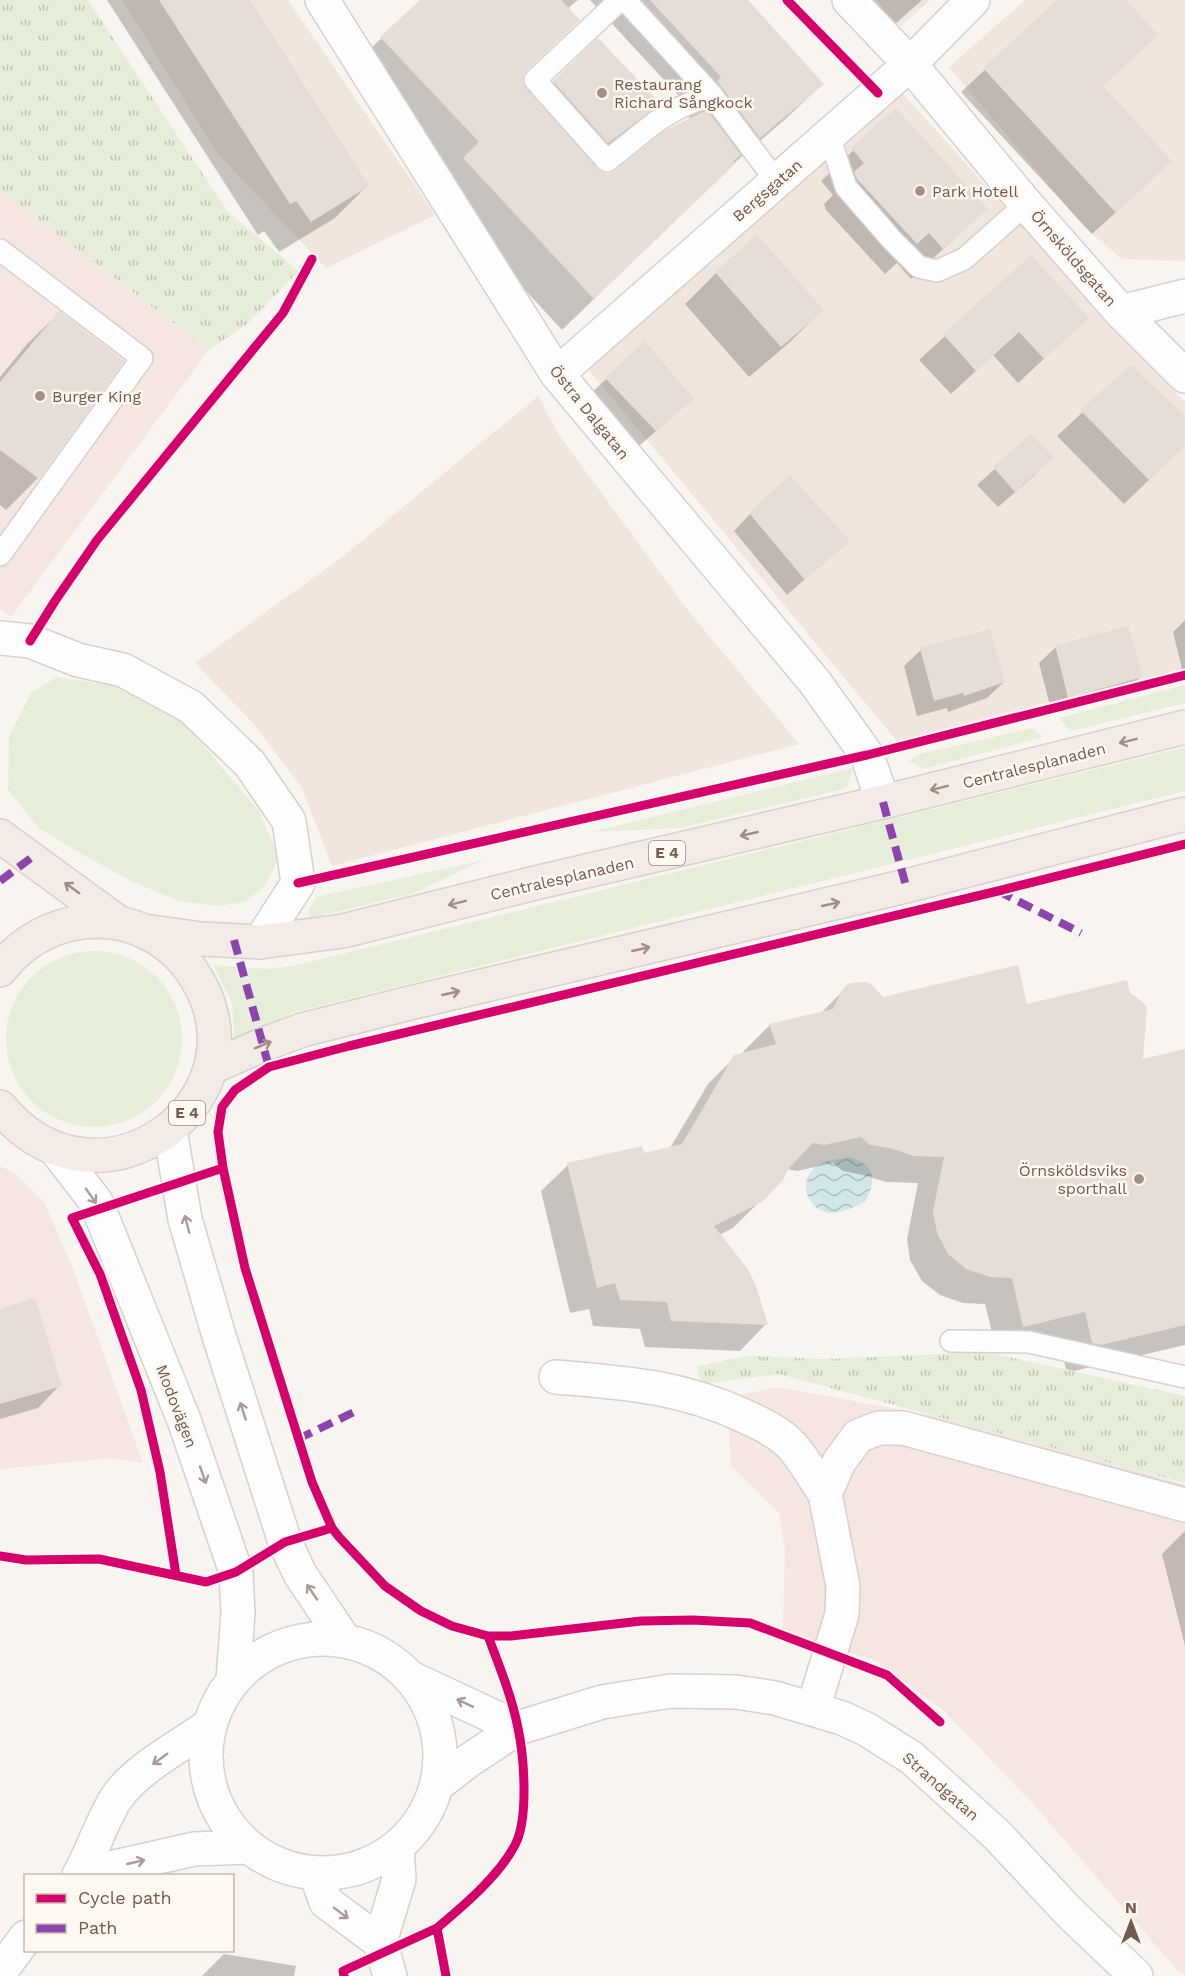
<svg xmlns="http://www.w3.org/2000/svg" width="1185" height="1976" viewBox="0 0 1185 1976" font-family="'Work Sans',sans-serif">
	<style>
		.residential { fill: #f0e6dd }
		.commercial { fill: #f5e6e1 }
		.grass { fill: #e6eeda }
		.park { fill: url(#park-tufts) }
		.water { fill: url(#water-waves) }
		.shadow { fill: #0003 }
		.building { fill: #e5ddd6 }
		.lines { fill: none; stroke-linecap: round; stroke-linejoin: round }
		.service-casing { stroke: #d7d0cb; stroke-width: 24 }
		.minor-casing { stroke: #d7d0cb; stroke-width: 36 }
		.tertiary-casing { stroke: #d7d0cb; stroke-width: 36 }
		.secondary-casing { stroke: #d8d0cb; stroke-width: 36 }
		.trunk-casing { stroke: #d9d0cc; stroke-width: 36 }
		.service { stroke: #fefdfd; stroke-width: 21 }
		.minor { stroke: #fefdfd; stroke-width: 33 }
		.tertiary { stroke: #fefdfd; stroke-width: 33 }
		.secondary { stroke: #fefdfd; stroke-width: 33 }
		.trunk { stroke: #f2ebe6; stroke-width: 33 }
		.quiet { stroke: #8e44ad; stroke-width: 8; stroke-dasharray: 15 8; stroke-linecap: butt }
		.cycleway-casing { stroke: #fef8f1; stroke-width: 13 }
		.cycleway { stroke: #d6006c; stroke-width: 9 }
		.oneway { stroke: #a18d84 }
		.oneway2 { stroke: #ac9b95 }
		.poi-dot { fill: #a49087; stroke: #fef8f1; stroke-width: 2 }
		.labels { text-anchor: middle; stroke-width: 5; stroke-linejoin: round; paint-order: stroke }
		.shield { fill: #fef8f1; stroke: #9f8980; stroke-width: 1.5 }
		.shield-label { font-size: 15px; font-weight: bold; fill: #765a4f }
		.poi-label { font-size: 16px; fill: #765a4f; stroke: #fef8f1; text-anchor: start }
		.street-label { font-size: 16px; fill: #765a4f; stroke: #fef8f1 }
	</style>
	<defs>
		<pattern id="park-tufts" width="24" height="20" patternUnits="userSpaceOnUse" patternTransform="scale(1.5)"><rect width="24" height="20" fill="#e6eeda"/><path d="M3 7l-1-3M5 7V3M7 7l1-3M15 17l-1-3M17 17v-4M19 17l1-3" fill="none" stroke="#bfc4b3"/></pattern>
		<pattern id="water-waves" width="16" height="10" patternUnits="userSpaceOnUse" patternTransform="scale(1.5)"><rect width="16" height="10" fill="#d1e7e8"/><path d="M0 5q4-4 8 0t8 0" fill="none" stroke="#aebebe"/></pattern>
	</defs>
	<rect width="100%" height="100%" fill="#f8f4ef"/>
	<!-- residential -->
	<path class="residential" d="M122,0h166l147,215 -109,53 -109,-115z
		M876,0h54l-30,27z
		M1025,0h160v261l-63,-2 -37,-31 -136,-161z
		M898,88l226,252 61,62v272l-284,72 -313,-377z
		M538,396l21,39 130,177 110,132 -467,122 -30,-78 -49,-65 -58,-60 146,-105z"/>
	<!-- commercial -->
	<path class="commercial" d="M0,191l209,159 -198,267 -11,-9z
		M0,1166l16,8 28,28 28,64 71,197 -31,-5 -112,11z
		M778,1387l220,41 187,57v490l-8,-5 -142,-164 -90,-94 -69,-51 -93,-31 2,-81 -6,-36 -48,-47 -4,-68z"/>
	<!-- grass -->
	<path class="grass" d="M57,677l72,11 53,32 76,90 21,47 -14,29 -20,16 -27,4 -39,-5 -48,-20 -51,-28 -41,-25 -31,-38 1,-54 22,-43z
		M1185,685v18l-114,28 -12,-13z
		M1033,728l10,9 -120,32 -14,-8 11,-7z
		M1185,747v44l-890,221 -60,30 -3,-39 -18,-38 52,4 27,-3z
		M853,768l-6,20 -168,40 -88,4z
		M484,860l-72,34 -102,24 -1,-8 7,-13z
		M6 1039a88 88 0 1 1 176 0a88 88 0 1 1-176 0Z"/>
	<!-- park -->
	<path class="park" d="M0,0h88l140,212 71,59 -51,52 -39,27 -209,-159z
		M986,1352l199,44v87l-406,-109 -79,10 -3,-18 52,-10 76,3z"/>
	<!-- water -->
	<path class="water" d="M849,1157c27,7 28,24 16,45 -10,4 -22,11 -32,11 -26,0 -37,-33 -16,-47 8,-6 23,-7 32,-9z"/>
	<!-- shadow -->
	<path class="shadow" d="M107,0h142l118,186 -32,32 -56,34 -15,-21 -6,4z
		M422,0h156l-11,9 -43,64 -3,9 76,89 12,4 82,-55 -5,-6 5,-5 -101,-109h156l76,84 -32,31 -58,50 -170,165 -129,-140 -84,-121z
		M871,0h51l-28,25z
		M1065,0h59l-23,87 46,97 -55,50 -131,-142 78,-73z
		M554,82l105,22 -17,16 -51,39 -54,-61z
		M896,110l90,99 -75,70 -14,-16 -12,11 -59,-64 -2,-6 9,-9 -12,-14z
		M1031,257l31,85 -44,41 -25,-28 -42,39 -32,-34z
		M716,273l106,37 -32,32 -41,35 -64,-73z
		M59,313l63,48 -84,117 -32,32 -6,-5v-128l27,-33z
		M645,343l47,56 -54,48 -49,-52z
		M1131,367l54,52v26l-61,59 -67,-68z
		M1031,436l5,38 -38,33 -21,-22z
		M750,514l98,27 -61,54 -53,-64z
		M1185,620v61l-12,-49z
		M1056,647l85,29 -17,17 -72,20 -13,-50z
		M921,650l83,32 -17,16 -39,14 -1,-4 -30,8 -13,-50z
		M843,991l40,8 143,7 115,55 44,-10v294l-111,26 -8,-2 -8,-31 -61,15 -12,-49 -22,-1 -23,-8 -18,-14 -12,-21 -3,-21 11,-56 -32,-1 -23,-7 -20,-4 -10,-8 -36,8 -10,-2 -5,10 -49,49 -14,7 47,89 -26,27 -95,-4 -5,-18 -47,-3 -4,-17 -19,4 -29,-122 27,-26 74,-10 28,-7 38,-64 27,-27 9,-3 -1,-2 27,-27 51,-12z
		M0,1310l60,75 -22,23 -38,11z
		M1185,1531v115l-23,-92z
		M224,1954l72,12 -2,10h-92z"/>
	<!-- building -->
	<path class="building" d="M159,0h91l119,186 -58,36 -15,-21 -6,3z
		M420,0h141l19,20 -54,51 -3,6v6l79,90 7,1 5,-3 50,-40 43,-21 34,45 -8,6 2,3 -141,135 -131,-141 16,-16 -99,-105z
		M650,0h98l76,84 -64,54 -43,-57 4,-4z
		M1057,0h69l32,35 -55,51 69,75 -56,52 -133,-145z
		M598,38l63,66 -53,39 -55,-62z
		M896,108l92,101 -45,40 -14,-16 -12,11 -60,-65 -3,-7 10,-9 -13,-15z
		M757,235l67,75 -43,37 -66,-75z
		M1031,255l58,63 -45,41 -25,-27 -43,39 -33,-37z
		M59,311l65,50 -85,118 -39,-29v-68z
		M645,341l49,58 -38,32 -51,-53z
		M1131,365l54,51v30l-36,34 -69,-70z
		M1031,434l23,23 -39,35 -22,-25z
		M790,475l60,66 -45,39 -56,-67z
		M1128,626l15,51 -75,21 -13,-53z
		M990,629l15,53 -41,14 -1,-3 -29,8 -14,-53z
		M1018,965l9,39 100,-24 3,13 14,10 3,5 -4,51 42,-10v276l-84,20 -9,-2 -7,-31 -62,15 -11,-49 -22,-1 -24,-8 -18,-15 -11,-21 -4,-22 11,-54 -30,-1 -24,-8 -20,-3 -9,-8 -37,8 -11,-2 -23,24 -7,13 -21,22 -48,24 34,43 8,17 12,39 -97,-4 -4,-19 -47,-2 -5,-17 -18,5 -30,-125 75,-17 2,7 38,-9 52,-89 42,-11 -7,-20 64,-15 9,-19 8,-7 16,-1 6,3 11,12z
		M35,1298l27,88 -62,18v-95z"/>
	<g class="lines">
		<!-- service casing -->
		<g class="service-casing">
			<path id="service" d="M620,0l-85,80 72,81 50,-40 20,-12 34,-15
				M625,0l86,94 66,88
				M829,136l17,51 46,53 27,27 18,4 27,-12 62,-55
				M0,250l142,108 -142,197
				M951,1341l78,1 156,35"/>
		</g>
		<!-- minor casing -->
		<g class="minor-casing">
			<path id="minor" d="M322,0l235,374 257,307 53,74 16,47
				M1121,312l64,64
				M557,374l353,-310 63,-64
				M0,638l30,3 48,19 45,10 68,37 59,57 39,57 9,62 -38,59
				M556,1377c69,6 124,9 188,39 16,7 35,16 47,29 13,14 23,33 34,49
				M813,1709l29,-95 1,-28 -18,-92 14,-32 19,-26 21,-8h24l282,77"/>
		</g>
		<!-- tertiary casing -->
		<g class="tertiary-casing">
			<path id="tertiary" d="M849,0l61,64 116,140 95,108 64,-16
				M316,1874l10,28 54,40
				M380,1942l19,-63 -2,-31
				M380,1942l10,34"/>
		</g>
		<!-- secondary casing -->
		<g class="secondary-casing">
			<path id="secondary" d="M170,1130l15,89 34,117 66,206 15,32 45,67
				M56,1150l40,52 88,218 52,152 2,41 -5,67
				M206 1756a117 117 0 1 1 234 0a117 117 0 1 1-234 0Z
				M411,1678l107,50
				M437,1785l31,-24 50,-33 84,-26 69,-11 65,1 39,6 67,20 24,11 46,29 85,77 72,77 67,64
				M79,1875l115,-26 55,-2
				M79,1876c13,-25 22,-52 36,-76 18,-29 66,-55 94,-74
				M0,1972l26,-35"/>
		</g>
		<!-- trunk casing -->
		<g class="trunk-casing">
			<path id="trunk" d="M0,836l119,87
				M144,931l58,8 58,3 83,-11 192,-48 348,-81 302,-75
				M0,970c27,-35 67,-53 112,-48 31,4 61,22 79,48 87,124 -90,260 -191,137
				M210,1068l52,-23 40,-15 112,-28 492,-116 279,-72"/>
		</g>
		<!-- service -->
		<use href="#service" class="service"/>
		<!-- minor -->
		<use href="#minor" class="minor"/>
		<!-- tertiary -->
		<use href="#tertiary" class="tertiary"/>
		<!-- secondary -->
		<use href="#secondary" class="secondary"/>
		<!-- trunk -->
		<use href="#trunk" class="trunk"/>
		<!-- quiet -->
		<path class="quiet" d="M883,802l23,84
			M0,881l31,-23
			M998,891l83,42
			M234,940l35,127
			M298,1439l56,-27"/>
		<!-- cycleway casing -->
		<g class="cycleway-casing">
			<path id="cycleway" d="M787,0l91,93
				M30,641l25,-40 42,-61 186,-227 29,-54
				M298,883l569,-128 318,-80
				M0,1556l26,4 73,-1 107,23 30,-10 49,-30 47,-14
				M176,1575l-16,-103 -19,-82 -41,-116 -28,-56 151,-50
				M940,1722l-53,-47 -137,-52 -57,-3 -52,1 -130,15h-23l-36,-10 -31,-15 -36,-25 -46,-49 -7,-9 -20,-46 -67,-214 -22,-100 -5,-36 4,-25 13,-17 34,-23 80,-21 649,-155 187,-47
				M344,1976l-1,-5 94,-43
				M446,1976l-9,-48c26,-22 62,-52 78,-83 14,-26 9,-89 3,-117 -6,-31 -19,-63 -30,-92"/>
		</g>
		<!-- cycleway -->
		<use href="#cycleway" class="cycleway"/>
	</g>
	<!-- one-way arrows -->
	<defs><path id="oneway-shaft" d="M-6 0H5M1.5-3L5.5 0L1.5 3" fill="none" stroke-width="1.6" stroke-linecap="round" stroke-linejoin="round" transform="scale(1.5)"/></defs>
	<g class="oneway">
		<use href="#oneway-shaft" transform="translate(1128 741) rotate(166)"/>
		<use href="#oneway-shaft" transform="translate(939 788) rotate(166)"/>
		<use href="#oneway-shaft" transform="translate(749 834) rotate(167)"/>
		<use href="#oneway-shaft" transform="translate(72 888) rotate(-144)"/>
		<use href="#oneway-shaft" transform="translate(457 903) rotate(166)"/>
		<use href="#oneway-shaft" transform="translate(831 904) rotate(-13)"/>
		<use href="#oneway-shaft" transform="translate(641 949) rotate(-13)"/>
		<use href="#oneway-shaft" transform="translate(451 993) rotate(-13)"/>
		<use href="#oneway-shaft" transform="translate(263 1045) rotate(-22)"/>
	</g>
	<g class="oneway2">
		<use href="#oneway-shaft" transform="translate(91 1196) rotate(55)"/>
		<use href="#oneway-shaft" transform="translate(187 1224) rotate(-105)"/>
		<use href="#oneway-shaft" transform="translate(243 1411) rotate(-108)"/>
		<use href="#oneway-shaft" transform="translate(203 1475) rotate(71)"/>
		<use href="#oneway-shaft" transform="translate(312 1592) rotate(-124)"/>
		<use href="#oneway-shaft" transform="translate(465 1703) rotate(-155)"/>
		<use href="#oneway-shaft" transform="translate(160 1759) rotate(144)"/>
		<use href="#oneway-shaft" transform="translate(136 1862) rotate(-13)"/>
		<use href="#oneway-shaft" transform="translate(341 1913) rotate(37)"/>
	</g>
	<!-- markers -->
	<g class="poi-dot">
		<circle cx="602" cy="93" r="6"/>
		<circle cx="920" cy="191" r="6"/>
		<circle cx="40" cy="396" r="6"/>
		<circle cx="1139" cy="1179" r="6"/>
	</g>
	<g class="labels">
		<!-- shield labels -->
		<g class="shield">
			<rect x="649" y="841" width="36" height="24" rx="4.5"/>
			<rect x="169" y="1101" width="36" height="24" rx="4.5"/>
		</g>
		<g class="shield-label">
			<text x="667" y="858">E 4</text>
			<text x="187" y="1118">E 4</text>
		</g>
		<!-- poi labels -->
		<g class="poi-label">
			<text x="614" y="90">Restaurang<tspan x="614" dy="18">Richard Sångkock</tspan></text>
			<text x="932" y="197">Park Hotell</text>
			<text x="52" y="402">Burger King</text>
			<text x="1127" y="1176" text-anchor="end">Örnsköldsviks<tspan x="1127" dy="18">sporthall</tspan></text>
		</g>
		<!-- street labels -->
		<g class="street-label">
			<text transform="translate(767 190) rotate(-41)" y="6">Bergsgatan</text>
			<text transform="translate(1074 258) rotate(49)" y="6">Örnsköldsgatan</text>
			<text transform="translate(590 412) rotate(51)" y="6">Östra Dalgatan</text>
			<text transform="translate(1034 765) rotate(-14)" y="6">Centralesplanaden</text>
			<text transform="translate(562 878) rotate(-13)" y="6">Centralesplanaden</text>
			<text transform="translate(177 1406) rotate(69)" y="6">Modovägen</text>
			<text transform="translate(941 1786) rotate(41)" y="6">Strandgatan</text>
		</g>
	</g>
	<!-- legend -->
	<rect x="24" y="1874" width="210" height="78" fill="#fef8f1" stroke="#c8b9b0" stroke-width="1.5"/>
	<rect x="36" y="1894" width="30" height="9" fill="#d6006c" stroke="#c8b9b0" stroke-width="1.5"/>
	<text x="78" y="1904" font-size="18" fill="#765a4f">Cycle path</text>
	<rect x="36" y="1924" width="30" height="9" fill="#8e44ad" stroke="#c8b9b0" stroke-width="1.5"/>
	<text x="78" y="1934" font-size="18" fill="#765a4f">Path</text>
	<!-- north arrow -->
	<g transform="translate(1131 1922)" stroke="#fef8f1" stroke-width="4.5" paint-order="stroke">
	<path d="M0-4.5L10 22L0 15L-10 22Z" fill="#765a4f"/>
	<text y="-9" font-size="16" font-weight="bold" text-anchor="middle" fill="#765a4f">N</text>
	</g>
</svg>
